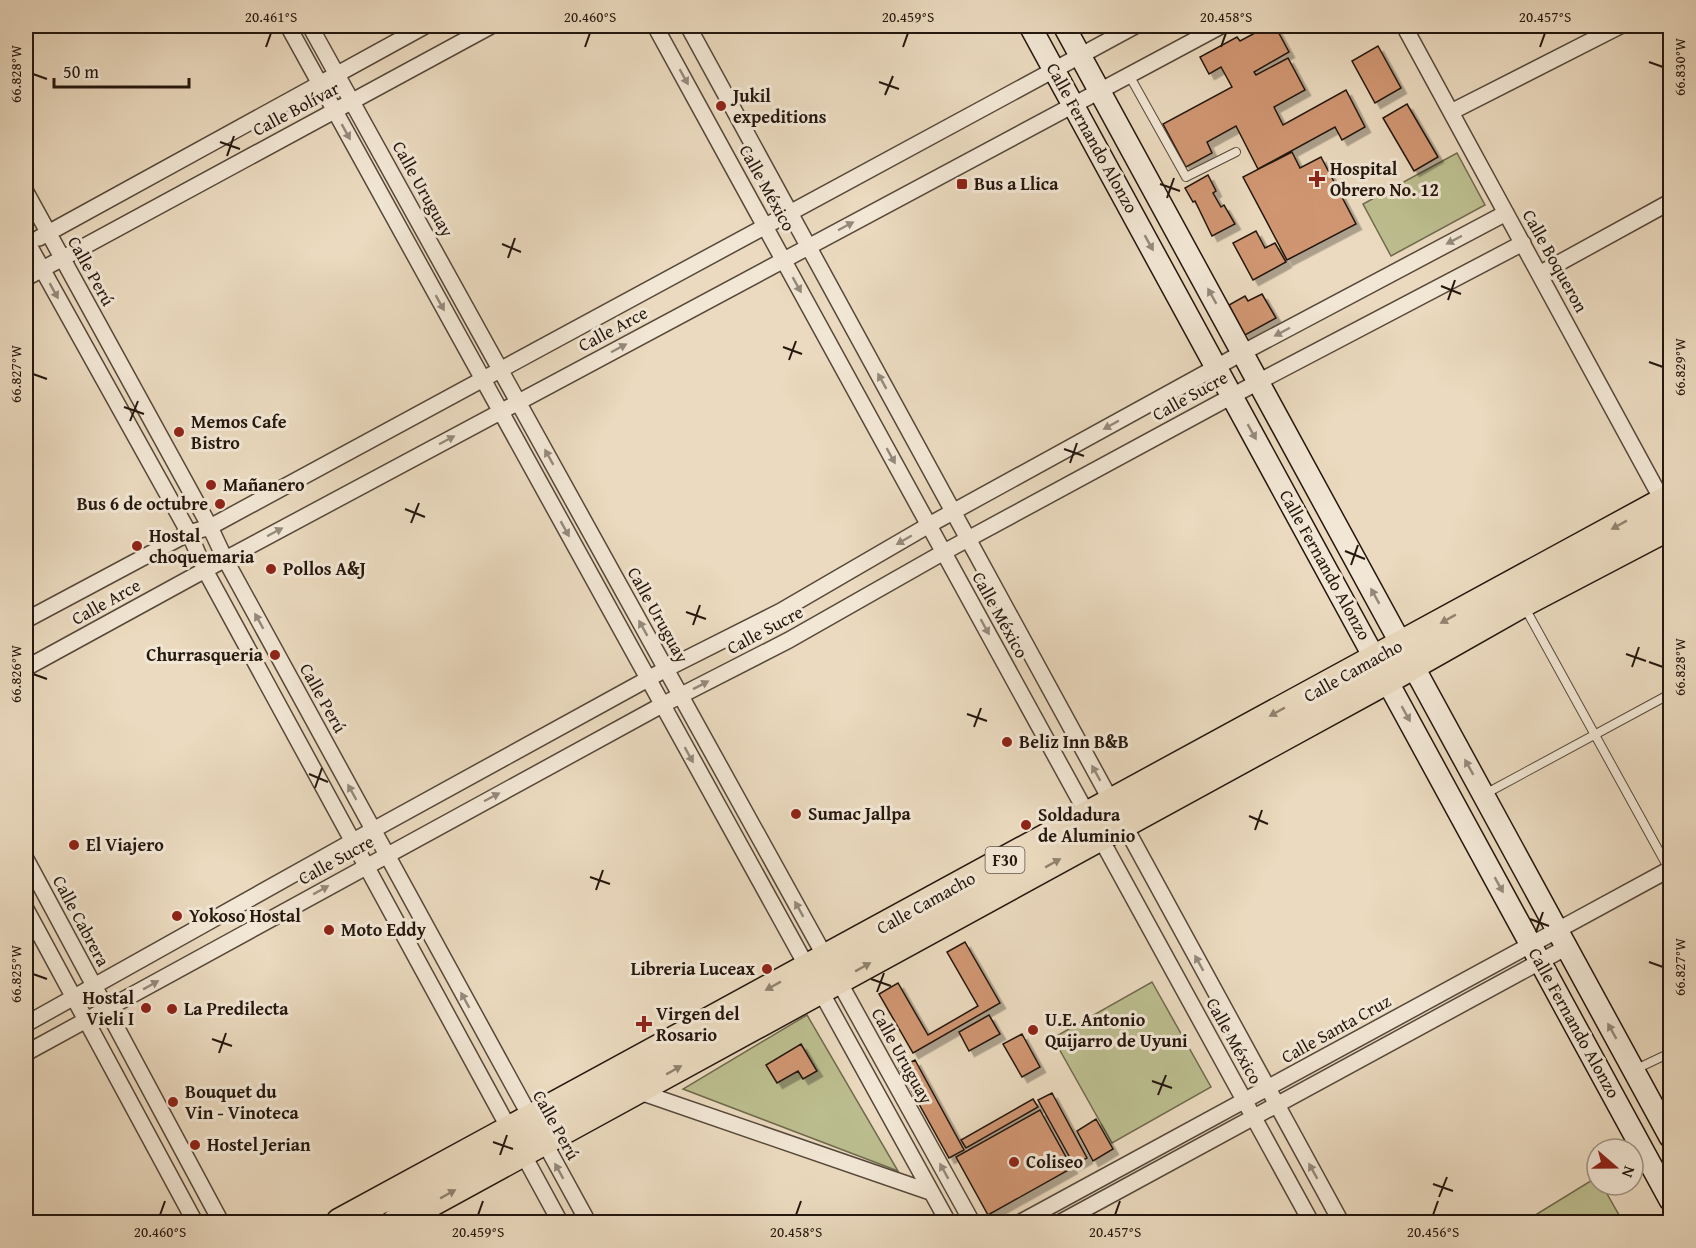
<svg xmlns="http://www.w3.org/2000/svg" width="1696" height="1248" viewBox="0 0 1696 1248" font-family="'Gentium Book Plus',serif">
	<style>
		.green { fill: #bcbe8f; stroke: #706a4e; stroke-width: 1.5 }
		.building { fill: #d09672; stroke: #24170e; stroke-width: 1.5; filter: url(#shadow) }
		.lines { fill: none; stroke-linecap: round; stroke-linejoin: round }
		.lane-casing { stroke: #56483a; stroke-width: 10 }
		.street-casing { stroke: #56483a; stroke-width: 18 }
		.secondary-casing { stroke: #24170e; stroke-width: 24 }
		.highway-casing { stroke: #24170e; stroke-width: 30 }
		.lane { stroke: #f2e7d5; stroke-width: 8 }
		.street { stroke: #f2e7d5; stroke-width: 15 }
		.secondary { stroke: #f2e7d5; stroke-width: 21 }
		.highway { stroke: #ebdabf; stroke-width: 27 }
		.oneway { fill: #95897b }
		.oneway2 { fill: #91826f }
		.ticks { fill: none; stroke: #24170e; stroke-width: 2 }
		.poi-dot { fill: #8f2418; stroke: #f2e7d5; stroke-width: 2 }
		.labels { text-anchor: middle; stroke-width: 6; stroke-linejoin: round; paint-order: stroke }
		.shield { fill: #f2e7d5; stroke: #62554a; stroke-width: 1.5 }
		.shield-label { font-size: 16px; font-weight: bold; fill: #24170e }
		.poi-label { font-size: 18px; font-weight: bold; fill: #24170e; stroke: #f2e7d5; text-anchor: start }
		.street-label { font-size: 18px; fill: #24170e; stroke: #f2e7d5 }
		.neatline { fill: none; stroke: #24170e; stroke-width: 2 }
		.ticks-label { font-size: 15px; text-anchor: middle; fill: #24170e }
	</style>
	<defs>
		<filter id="shadow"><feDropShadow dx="5.5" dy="5.5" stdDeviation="0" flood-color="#0004"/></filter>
	</defs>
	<rect width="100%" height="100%" fill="#ebdabf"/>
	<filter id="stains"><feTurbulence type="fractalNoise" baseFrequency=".00333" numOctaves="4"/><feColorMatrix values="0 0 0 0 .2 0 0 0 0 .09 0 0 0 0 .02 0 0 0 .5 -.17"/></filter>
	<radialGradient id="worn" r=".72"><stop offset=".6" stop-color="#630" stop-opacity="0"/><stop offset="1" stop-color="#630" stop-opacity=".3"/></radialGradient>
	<!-- green -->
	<path class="green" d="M1457,153l28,52 -94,51 -28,-52z
		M1152,982l59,105 -99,56 -59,-105z
		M807,1015l91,156 -215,-82z
		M1597,1177v8h5l21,37h-99z"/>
	<!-- building -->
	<path class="building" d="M1268,26h7l14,26 -35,20 2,3 32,-17 17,32 -31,17 9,18 63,-35 19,37 -23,13 -7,-13 -77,42 -22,-43 -29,16 5,11 -26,14 -23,-43 69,-37 -11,-20 -12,7 -9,-17 37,-20 3,4z
		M1378,46l23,42 -26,15 -23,-42z
		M1407,104l31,53 -24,14 -31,-53z
		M1292,152l8,16 21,-11 35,67 -69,36 -44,-83z
		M1208,175l8,16 -3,2 8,14 3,-2 11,19 -23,12 -17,-35 -2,1 -8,-14z
		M1256,231l9,17 10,-5 11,19 -33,18 -20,-37z
		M1262,294l14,24 -31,17 -16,-30 16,-9 3,5z
		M965,942l35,61 -87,50 -34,-59 19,-11 30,52 50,-29 -31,-54z
		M989,1015l11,19 -31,17 -10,-19z
		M1022,1034l18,33 -18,10 -19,-33z
		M801,1044l16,27 -14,8 -5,-8 -21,12 -11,-18z
		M915,1060l49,90 -15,8 -50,-90z
		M1052,1093l35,65 -13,7 -36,-65z
		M1033,1099l5,8 -72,41 -5,-8z
		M1040,1110l32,58 -84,47 -32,-58z
		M1096,1119l17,30 -20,12 -16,-30z"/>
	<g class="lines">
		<!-- lane casing -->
		<g class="lane-casing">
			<path id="lane" d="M1129,75l57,102 50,-25
				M1525,608l145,263
				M1485,794l185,-100
				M1634,1070l36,-17"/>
		</g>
		<!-- street casing -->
		<g class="street-casing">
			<path id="street" d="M288,26l660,1196
				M310,26l662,1196
				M655,26l656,1196
				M688,26l653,1196
				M1404,26l262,481
				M1451,112l169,-86
				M26,192l184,335 15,32 363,663
				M39,238l386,-212
				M26,240l163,293 16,37 355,652
				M1539,274l131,-72
				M26,278l465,-252
				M26,620l163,-87 21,-6 925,-501
				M26,668l179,-98 1016,-544
				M26,859l195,363
				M26,909l169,313
				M26,1024l327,-183 313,-172 115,-58 148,-86 313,-172 264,-140
				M26,1053l636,-348 127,-65 155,-88 314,-170 265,-139
				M637,1091l293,101
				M1021,1222l649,-353
				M1061,1222l506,-275"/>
		</g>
		<!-- secondary casing -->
		<g class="secondary-casing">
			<path id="secondary" d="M1030,26l640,1174
				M1064,26l606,1111"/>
		</g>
		<!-- highway casing -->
		<g class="highway-casing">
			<path id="highway" d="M340,1222l1330,-724
				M396,1222l991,-542 136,-77 147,-77"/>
		</g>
		<!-- lane -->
		<use href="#lane" class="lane"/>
		<!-- street -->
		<use href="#street" class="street"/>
		<!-- secondary -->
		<use href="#secondary" class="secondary"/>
		<!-- highway -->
		<use href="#highway" class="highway"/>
	</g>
	<!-- one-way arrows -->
	<defs><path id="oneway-solid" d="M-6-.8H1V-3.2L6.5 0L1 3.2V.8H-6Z" transform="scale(1.5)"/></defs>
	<g class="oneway">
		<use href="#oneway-solid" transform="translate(684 77) rotate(61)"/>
		<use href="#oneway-solid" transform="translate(346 132) rotate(61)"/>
		<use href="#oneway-solid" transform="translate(846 226) rotate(-28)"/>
		<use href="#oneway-solid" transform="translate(1454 240) rotate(152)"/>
		<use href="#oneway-solid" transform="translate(1149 243) rotate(61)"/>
		<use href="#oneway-solid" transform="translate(797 285) rotate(61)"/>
		<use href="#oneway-solid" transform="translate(54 291) rotate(61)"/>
		<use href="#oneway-solid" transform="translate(1212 296) rotate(-119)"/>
		<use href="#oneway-solid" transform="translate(440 303) rotate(61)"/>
		<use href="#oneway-solid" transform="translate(1282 332) rotate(152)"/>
		<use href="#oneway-solid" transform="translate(619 348) rotate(-28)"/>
		<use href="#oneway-solid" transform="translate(882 381) rotate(-119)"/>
		<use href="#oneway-solid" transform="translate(1111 425) rotate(151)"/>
		<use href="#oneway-solid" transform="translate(1252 432) rotate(61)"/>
		<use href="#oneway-solid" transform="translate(447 440) rotate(-28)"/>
		<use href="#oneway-solid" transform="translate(891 456) rotate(61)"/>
		<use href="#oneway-solid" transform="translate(549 457) rotate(-119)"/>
		<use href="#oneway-solid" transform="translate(565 529) rotate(61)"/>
		<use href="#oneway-solid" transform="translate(275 532) rotate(-28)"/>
		<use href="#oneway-solid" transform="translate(904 540) rotate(150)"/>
		<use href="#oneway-solid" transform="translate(1375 596) rotate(-119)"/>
		<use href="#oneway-solid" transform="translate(259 621) rotate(-119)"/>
		<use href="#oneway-solid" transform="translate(985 627) rotate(61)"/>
		<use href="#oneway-solid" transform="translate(643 628) rotate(-119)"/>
		<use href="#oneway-solid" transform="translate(701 685) rotate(-27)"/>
		<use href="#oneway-solid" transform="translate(1406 714) rotate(61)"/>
		<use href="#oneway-solid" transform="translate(689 755) rotate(61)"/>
		<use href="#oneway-solid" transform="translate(1469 767) rotate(-119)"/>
		<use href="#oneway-solid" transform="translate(1096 773) rotate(-119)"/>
		<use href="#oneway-solid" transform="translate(352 792) rotate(-119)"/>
		<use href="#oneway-solid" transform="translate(492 797) rotate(-28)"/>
		<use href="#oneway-solid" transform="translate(1499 885) rotate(61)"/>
		<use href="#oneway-solid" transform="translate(321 890) rotate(-29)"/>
		<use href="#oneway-solid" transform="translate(799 909) rotate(-119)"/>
		<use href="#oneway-solid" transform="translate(1199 963) rotate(-119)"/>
		<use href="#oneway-solid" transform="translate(151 985) rotate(-29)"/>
		<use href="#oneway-solid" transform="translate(465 1000) rotate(-119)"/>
		<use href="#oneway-solid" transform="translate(1612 1031) rotate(-119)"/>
		<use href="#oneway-solid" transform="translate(559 1171) rotate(-119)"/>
		<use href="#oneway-solid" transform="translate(944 1171) rotate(-119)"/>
		<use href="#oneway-solid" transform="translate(1313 1171) rotate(-119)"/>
	</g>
	<g class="oneway2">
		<use href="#oneway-solid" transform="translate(1619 525) rotate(151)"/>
		<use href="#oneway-solid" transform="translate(1448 619) rotate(151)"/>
		<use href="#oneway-solid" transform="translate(1277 712) rotate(151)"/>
		<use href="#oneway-solid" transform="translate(1053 863) rotate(-29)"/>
		<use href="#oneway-solid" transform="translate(863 967) rotate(-29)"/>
		<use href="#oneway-solid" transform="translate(773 986) rotate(151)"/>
		<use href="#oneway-solid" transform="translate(674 1070) rotate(-29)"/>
		<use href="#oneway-solid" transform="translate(448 1194) rotate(-29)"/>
	</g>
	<!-- ticks -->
	<path class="ticks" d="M266,47l5,-14M585,47l5,-14M903,47l5,-14M1221,47l5,-14M1540,47l5,-14M1649,62l14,5M33,74l14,5M879,82l20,7M885,95l8,-19M220,142l20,7M227,156l7,-20M1160,184l20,7M1167,198l7,-20M502,244l19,8M508,258l7,-20M1441,286l20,8M1448,300l7,-20M783,347l19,7M789,360l7,-19M1649,362l14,5M33,374l14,5M124,407l20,7M130,421l8,-20M1064,449l20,7M1070,463l7,-20M405,509l20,8M411,523l8,-20M1345,551l20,8M1351,565l7,-20M686,612l20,7M693,625l7,-20M1626,654l20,7M1649,662l14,5M1632,667l7,-20M33,674l14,5M967,714l20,7M974,727l7,-19M309,774l19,8M315,788l7,-20M1249,816l19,8M1255,830l7,-20M590,877l20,7M596,890l7,-20M1530,919l19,7M1536,932l7,-20M1649,962l14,5M33,974l14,5M871,979l20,7M877,992l7,-19M212,1039l20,7M219,1053l7,-20M1152,1081l20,7M1158,1095l8,-20M493,1142l20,7M500,1155l7,-20M1433,1184l20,7M1439,1197l8,-20M160,1215l5,-14M478,1215l5,-14M796,1215l5,-14M1115,1215l5,-14M1433,1215l5,-14"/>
	<!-- markers -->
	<g class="poi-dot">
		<circle cx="721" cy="106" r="6"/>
		<path d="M1314 170h6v6h6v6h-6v6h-6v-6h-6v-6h6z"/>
		<rect x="956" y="178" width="12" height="12" rx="3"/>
		<circle cx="179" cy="432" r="6"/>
		<circle cx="211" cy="485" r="6"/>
		<circle cx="220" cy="504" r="6"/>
		<circle cx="137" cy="546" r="6"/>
		<circle cx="271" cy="569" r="6"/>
		<circle cx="275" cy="655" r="6"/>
		<circle cx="1007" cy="742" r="6"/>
		<circle cx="796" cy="814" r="6"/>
		<circle cx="1026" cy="825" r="6"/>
		<circle cx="74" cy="845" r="6"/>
		<circle cx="177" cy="916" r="6"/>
		<circle cx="329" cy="930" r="6"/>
		<circle cx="767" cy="969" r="6"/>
		<circle cx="146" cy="1008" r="6"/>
		<circle cx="172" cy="1009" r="6"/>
		<path d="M641 1015h6v6h6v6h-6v6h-6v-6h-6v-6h6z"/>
		<circle cx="1033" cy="1030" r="6"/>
		<circle cx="173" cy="1102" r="6"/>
		<circle cx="195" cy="1145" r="6"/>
		<circle cx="1014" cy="1162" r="6"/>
	</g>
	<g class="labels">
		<!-- shield labels -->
		<rect class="shield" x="985.5" y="847" width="39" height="26" rx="4.5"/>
		<g class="shield-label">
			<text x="1005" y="866">F30</text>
		</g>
		<!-- poi labels -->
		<g class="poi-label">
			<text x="733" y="102">Jukil<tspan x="733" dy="21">expeditions</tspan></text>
			<text x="1330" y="175">Hospital<tspan x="1330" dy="21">Obrero No. 12</tspan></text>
			<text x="974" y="190">Bus a Llica</text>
			<text x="191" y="428">Memos Cafe<tspan x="191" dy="21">Bistro</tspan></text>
			<text x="223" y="491">Mañanero</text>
			<text x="208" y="510" text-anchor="end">Bus 6 de octubre</text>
			<text x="149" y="542">Hostal<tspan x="149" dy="21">choquemaria</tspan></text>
			<text x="283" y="575">Pollos A&amp;J</text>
			<text x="263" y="661" text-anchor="end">Churrasqueria</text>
			<text x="1019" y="748">Beliz Inn B&amp;B</text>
			<text x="808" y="820">Sumac Jallpa</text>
			<text x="1038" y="821">Soldadura<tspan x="1038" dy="21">de Aluminio</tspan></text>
			<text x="86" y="851">El Viajero</text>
			<text x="189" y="922">Yokoso Hostal</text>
			<text x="341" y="936">Moto Eddy</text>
			<text x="755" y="975" text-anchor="end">Libreria Luceax</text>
			<text x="134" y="1004" text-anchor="end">Hostal<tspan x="134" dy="21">Vieli I</tspan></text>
			<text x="184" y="1015">La Predilecta</text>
			<text x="656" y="1020">Virgen del<tspan x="656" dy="21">Rosario</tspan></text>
			<text x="1045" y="1026">U.E. Antonio<tspan x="1045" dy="21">Quijarro de Uyuni</tspan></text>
			<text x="185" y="1098">Bouquet du<tspan x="185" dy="21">Vin - Vinoteca</tspan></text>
			<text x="207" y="1151">Hostel Jerian</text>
			<text x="1026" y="1168">Coliseo</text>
		</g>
		<!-- street labels -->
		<g class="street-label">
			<text transform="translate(296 109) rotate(-28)" y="6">Calle Bolívar</text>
			<text transform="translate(1092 138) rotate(61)" y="6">Calle Fernando Alonzo</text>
			<text transform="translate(767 188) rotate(61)" y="6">Calle México</text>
			<text transform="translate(423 189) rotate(61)" y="6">Calle Uruguay</text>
			<text transform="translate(1555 261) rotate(61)" y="6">Calle Boqueron</text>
			<text transform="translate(91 271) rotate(61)" y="6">Calle Perú</text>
			<text transform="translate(613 329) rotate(-28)" y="6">Calle Arce</text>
			<text transform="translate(1190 396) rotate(-29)" y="6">Calle Sucre</text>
			<text transform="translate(1325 565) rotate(61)" y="6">Calle Fernando Alonzo</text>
			<text transform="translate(106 602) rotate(-29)" y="6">Calle Arce</text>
			<text transform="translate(658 615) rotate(61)" y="6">Calle Uruguay</text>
			<text transform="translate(1000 615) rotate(61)" y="6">Calle México</text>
			<text transform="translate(765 630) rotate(-28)" y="6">Calle Sucre</text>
			<text transform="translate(1353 671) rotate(-29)" y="6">Calle Camacho</text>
			<text transform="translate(323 698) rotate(61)" y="6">Calle Perú</text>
			<text transform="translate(336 860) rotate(-29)" y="6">Calle Sucre</text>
			<text transform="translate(926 903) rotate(-29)" y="6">Calle Camacho</text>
			<text transform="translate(81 921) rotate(62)" y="6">Calle Cabrera</text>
			<text transform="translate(1574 1023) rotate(61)" y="6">Calle Fernando Alonzo</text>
			<text transform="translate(1336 1029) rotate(-29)" y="6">Calle Santa Cruz</text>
			<text transform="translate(1234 1041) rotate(61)" y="6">Calle México</text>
			<text transform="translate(902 1056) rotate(61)" y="6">Calle Uruguay</text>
			<text transform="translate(556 1125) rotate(61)" y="6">Calle Perú</text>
		</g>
	</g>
	<!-- margin -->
	<rect width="1696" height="1248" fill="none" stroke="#ebdabf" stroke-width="66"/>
	<!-- north arrow -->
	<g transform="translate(1615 1167) rotate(110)"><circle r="28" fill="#f2e7d5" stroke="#a09485" stroke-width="1.5"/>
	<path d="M0-4.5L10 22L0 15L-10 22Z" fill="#8f2418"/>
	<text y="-9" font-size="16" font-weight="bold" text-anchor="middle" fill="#24170e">N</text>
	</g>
	<!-- scale -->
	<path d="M54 78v9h135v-9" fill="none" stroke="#24170e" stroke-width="3"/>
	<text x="63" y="78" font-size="18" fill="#24170e" stroke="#f2e7d5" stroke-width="4.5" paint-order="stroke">50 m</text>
	<rect x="33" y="33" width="1630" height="1182" class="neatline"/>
	<g class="ticks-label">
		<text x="271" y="22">20.461°S</text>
		<text x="590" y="22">20.460°S</text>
		<text x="908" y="22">20.459°S</text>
		<text x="1226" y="22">20.458°S</text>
		<text x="1545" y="22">20.457°S</text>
		<text transform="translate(1680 67) rotate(-90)" y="5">66.830°W</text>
		<text transform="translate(16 74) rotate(-90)" y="5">66.828°W</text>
		<text transform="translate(1680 367) rotate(-90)" y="5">66.829°W</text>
		<text transform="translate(16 374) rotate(-90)" y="5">66.827°W</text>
		<text transform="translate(1680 667) rotate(-90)" y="5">66.828°W</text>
		<text transform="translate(16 674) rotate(-90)" y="5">66.826°W</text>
		<text transform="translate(1680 967) rotate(-90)" y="5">66.827°W</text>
		<text transform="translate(16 974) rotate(-90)" y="5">66.825°W</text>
		<text x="160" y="1237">20.460°S</text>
		<text x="478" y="1237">20.459°S</text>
		<text x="796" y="1237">20.458°S</text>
		<text x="1115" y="1237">20.457°S</text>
		<text x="1433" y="1237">20.456°S</text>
	</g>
	<rect width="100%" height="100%" filter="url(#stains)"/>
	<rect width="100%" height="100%" fill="url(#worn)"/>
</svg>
